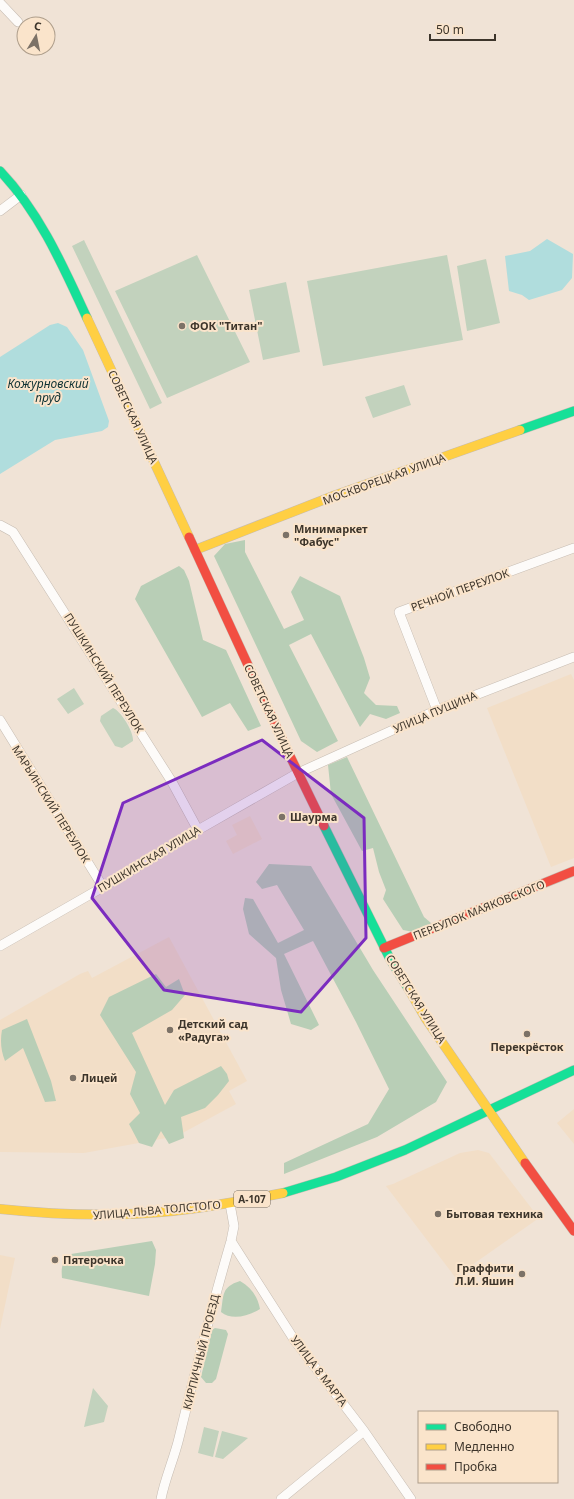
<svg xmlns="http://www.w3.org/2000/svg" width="574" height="1499" viewBox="0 0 574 1499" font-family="'Noto Sans',sans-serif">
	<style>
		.built { fill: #f2dec7 }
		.green { fill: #c2d2bd }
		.forest { fill: #b8ceb6 }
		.water { fill: #b0dddd }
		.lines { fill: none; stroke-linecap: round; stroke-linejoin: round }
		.street-casing { stroke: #c6bcb2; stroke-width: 10 }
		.fast-casing { stroke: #c6bcb2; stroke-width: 10 }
		.slow-casing { stroke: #c6bcb2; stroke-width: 10 }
		.jam-casing { stroke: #c6bcb2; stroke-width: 10 }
		.street { stroke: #fdfbf9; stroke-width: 9 }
		.fast { stroke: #16e098; stroke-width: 9 }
		.slow { stroke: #ffcf43; stroke-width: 9 }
		.jam { stroke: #f24e42; stroke-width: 9 }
		.marked { fill: #7b2cbf; fill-opacity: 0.2; stroke: #7b2cbf; stroke-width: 3; stroke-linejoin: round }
		.poi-dot { fill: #7c7267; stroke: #fae4cb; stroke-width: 1.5 }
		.labels { text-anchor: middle; stroke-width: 4; stroke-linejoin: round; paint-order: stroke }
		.shield { fill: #fae4cb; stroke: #766a5b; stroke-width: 1 }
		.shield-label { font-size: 10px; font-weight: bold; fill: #3d352b }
		.poi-label { font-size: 11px; font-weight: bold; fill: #3d352b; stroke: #fae4cb; text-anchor: start }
		.street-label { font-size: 11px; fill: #3d352b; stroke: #fae4cb }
		.water-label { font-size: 12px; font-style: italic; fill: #0e3234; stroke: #fae4cb }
	</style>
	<rect width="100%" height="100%" fill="#f0e3d6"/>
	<!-- built -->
	<path class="built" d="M571,674l3,6v178l-23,9 -64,-159z
		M250,816l12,23 -29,15 -7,-13 11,-6 -5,-10z
		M169,937l78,144 -18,10 7,13 -59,32 -93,17 -84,-1v-132l80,-46 8,-3 4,7z
		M574,1109v35l-17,-21z
		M478,1150l11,3 50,65 -84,59 -69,-91 7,-2 67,-31z
		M0,1255l15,3 -15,71z"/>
	<!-- green -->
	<path class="green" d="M84,240l78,163 -12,6 -78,-163z
		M197,255l53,107 -83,36 -52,-107z
		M447,255l16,85 -140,26 -16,-85z
		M486,259l14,64 -33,8 -10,-65z
		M286,282l14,70 -37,8 -14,-70z
		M404,385l7,20 -38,13 -8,-21z
		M74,688l10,16 -16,10 -11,-15z
		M113,708c8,3 21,24 20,33l-11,7 -7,-2 -15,-25 1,-5z
		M93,1388l15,18 -4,16 -20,5z
		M204,1427l15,4 -6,26 -15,-4z
		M222,1431l26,7 -25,21 -8,-2z"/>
	<!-- forest -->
	<path class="forest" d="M245,540v12l39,77 20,-9 -13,-28 9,-16 40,20 24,62 6,20 -6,15 12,12 21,1 3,7 -14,6 -16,-5 -10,13 -49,-93 -22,11 49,96 -21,11 -16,-11 -87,-185 11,-12z
		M179,566l5,4 5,11 14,59 23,10 35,76 -13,5 -18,-28 -28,14 -67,-118 6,-13z
		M347,757l77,160 7,6 -12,10 -16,-3 -20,-31 3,-9 -7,-18 -6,-24 -11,3 -31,-57 -3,-29z
		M269,864l42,2 62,104 74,112 -11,20 -59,35 -93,37v-11l84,-39 21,-35 -33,-67 -43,-81 -29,13 35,71 -8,5 -20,-6 -10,-34 -5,-32 -27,-24 -6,-25 2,-11 8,1 25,44 26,-13 -27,-45 -15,4 -6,-7z
		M156,974l10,13 13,-8 6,16 -13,15 -40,23 33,72 9,-15 47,-24 6,8 2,7 -11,14 -13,13 -24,9 3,21 -15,6 -8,-13 -9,16 -13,-4 -10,-19 11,-11 -10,-19 6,-22 -36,-57 9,-18z
		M27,1019l24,62 5,20 -11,1 -22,-54 -18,13c-4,-10 -5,-20 -3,-31z
		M152,1241l4,9 -1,14 -6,32 -87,-18c-1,-11 0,-16 9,-24z
		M240,1281c11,6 18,16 20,28 -12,7 -28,12 -39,3 3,-17 0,-25 19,-31z
		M215,1328l11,2 2,4 -12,45 -4,4h-6l-5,-6 11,-47z"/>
	<!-- water -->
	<path class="water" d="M547,239l26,15 -1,24 -10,12 -33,10 -7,-5 -13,-4 -4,-35 25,-5z
		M58,323l9,4 16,23 26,71 -1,6 -6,4 -47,9 -55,34v-117l50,-32z"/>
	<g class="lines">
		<!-- street casing -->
		<g class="street-casing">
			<path id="street" d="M0,3l18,19
				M0,211l21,-16
				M0,525l13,7 159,250 26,48
				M437,710l-38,-98 175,-64
				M0,720l103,167
				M0,946l103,-59 95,-57 100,-57 139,-63 137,-53
				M231,1241l64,100 69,90 47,68
				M161,1499c4,-21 13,-40 18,-61 16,-66 33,-132 52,-197l3,-15 -4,-22
				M281,1499l83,-68"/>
		</g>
		<!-- fast casing -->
		<g class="fast-casing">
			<path id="fast" d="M0,171c40,42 63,95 87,147
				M520,430l54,-19
				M324,826l66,133 18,29
				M283,1193l53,-16 69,-27 169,-80"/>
		</g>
		<!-- slow casing -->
		<g class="slow-casing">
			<path id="slow" d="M87,318l102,219
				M195,550l141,-55 184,-65
				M408,988l18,31 99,144
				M0,1209c58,6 115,8 173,2 37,-4 74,-11 110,-18"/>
		</g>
		<!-- jam casing -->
		<g class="jam-casing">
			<path id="jam" d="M189,537l100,217 35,72
				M384,948l190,-77
				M525,1163l49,68"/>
		</g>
		<!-- street -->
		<use href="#street" class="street"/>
		<!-- fast -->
		<use href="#fast" class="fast"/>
		<!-- slow -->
		<use href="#slow" class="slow"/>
		<!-- jam -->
		<use href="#jam" class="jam"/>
	</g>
	<!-- marked area -->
	<path class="marked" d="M262,740l102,78 2,120 -65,74 -137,-22 -72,-92 31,-95z"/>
	<!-- markers -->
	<g class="poi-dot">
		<circle cx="182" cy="326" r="4"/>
		<circle cx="286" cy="535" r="4"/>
		<circle cx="282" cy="817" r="4"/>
		<circle cx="170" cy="1030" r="4"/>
		<circle cx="527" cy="1034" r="4"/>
		<circle cx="73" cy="1078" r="4"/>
		<circle cx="438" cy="1214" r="4"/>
		<circle cx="55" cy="1260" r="4"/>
		<circle cx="522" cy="1274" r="4"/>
	</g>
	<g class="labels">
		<!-- shield labels -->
		<rect class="shield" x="234" y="1191" width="36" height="16" rx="3"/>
		<g class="shield-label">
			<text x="252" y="1203">А-107</text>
		</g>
		<!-- poi labels -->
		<g class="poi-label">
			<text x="190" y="330">ФОК "Титан"</text>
			<text x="294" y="533">Минимаркет<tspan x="294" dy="13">"Фабус"</tspan></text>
			<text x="290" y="821">Шаурма</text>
			<text x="178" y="1028">Детский сад<tspan x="178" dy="13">«Радуга»</tspan></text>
			<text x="527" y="1051" text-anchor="middle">Перекрёсток</text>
			<text x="81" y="1082">Лицей</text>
			<text x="446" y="1218">Бытовая техника</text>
			<text x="63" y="1264">Пятерочка</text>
			<text x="514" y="1272" text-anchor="end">Граффити<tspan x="514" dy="13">Л.И. Яшин</tspan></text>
		</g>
		<!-- street labels -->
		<g class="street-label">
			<text transform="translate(133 417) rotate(65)" y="4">СОВЕТСКАЯ УЛИЦА</text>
			<text transform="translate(384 479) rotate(-20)" y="4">МОСКВОРЕЦКАЯ УЛИЦА</text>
			<text transform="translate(460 590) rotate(-20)" y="4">РЕЧНОЙ ПЕРЕУЛОК</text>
			<text transform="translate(104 673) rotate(58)" y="4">ПУШКИНСКИЙ ПЕРЕУЛОК</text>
			<text transform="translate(269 711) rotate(65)" y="4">СОВЕТСКАЯ УЛИЦА</text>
			<text transform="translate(435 712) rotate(-23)" y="4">УЛИЦА ПУЩИНА</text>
			<text transform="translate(51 804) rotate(58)" y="4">МАРЬИНСКИЙ ПЕРЕУЛОК</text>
			<text transform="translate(149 859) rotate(-31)" y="4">ПУШКИНСКАЯ УЛИЦА</text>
			<text transform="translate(479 910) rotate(-22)" y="4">ПЕРЕУЛОК МАЯКОВСКОГО</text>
			<text transform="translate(416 999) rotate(58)" y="4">СОВЕТСКАЯ УЛИЦА</text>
			<text transform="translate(157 1210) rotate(-5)" y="4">УЛИЦА ЛЬВА ТОЛСТОГО</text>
			<text transform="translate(201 1352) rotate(-76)" y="4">КИРПИЧНЫЙ ПРОЕЗД</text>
			<text transform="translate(319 1371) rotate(53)" y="4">УЛИЦА 8 МАРТА</text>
		</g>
		<!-- water labels -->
		<g class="water-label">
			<text x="48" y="388">Кожурновский<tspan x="48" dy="14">пруд</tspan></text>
		</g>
	</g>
	<!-- legend -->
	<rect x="418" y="1411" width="140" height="72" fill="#fae4cb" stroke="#ae9e8b"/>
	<rect x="426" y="1424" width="20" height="6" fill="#16e098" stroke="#ae9e8b"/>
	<text x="454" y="1431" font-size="12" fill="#3d352b">Свободно</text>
	<rect x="426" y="1444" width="20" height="6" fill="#ffcf43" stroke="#ae9e8b"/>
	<text x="454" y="1451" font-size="12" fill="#3d352b">Медленно</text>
	<rect x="426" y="1464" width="20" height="6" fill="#f24e42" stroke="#ae9e8b"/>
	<text x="454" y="1471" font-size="12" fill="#3d352b">Пробка</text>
	<!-- north arrow -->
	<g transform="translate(36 36) rotate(10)"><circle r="19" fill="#fae4cb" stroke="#ae9e8b"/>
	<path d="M0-3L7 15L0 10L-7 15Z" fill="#7c7267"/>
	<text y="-6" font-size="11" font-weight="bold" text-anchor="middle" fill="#3d352b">С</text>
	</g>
	<!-- scale -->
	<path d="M430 34v6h65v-6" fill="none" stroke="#3d352b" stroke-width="2"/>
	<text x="436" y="34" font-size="12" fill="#3d352b" stroke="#fae4cb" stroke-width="3" paint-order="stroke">50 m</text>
</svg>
